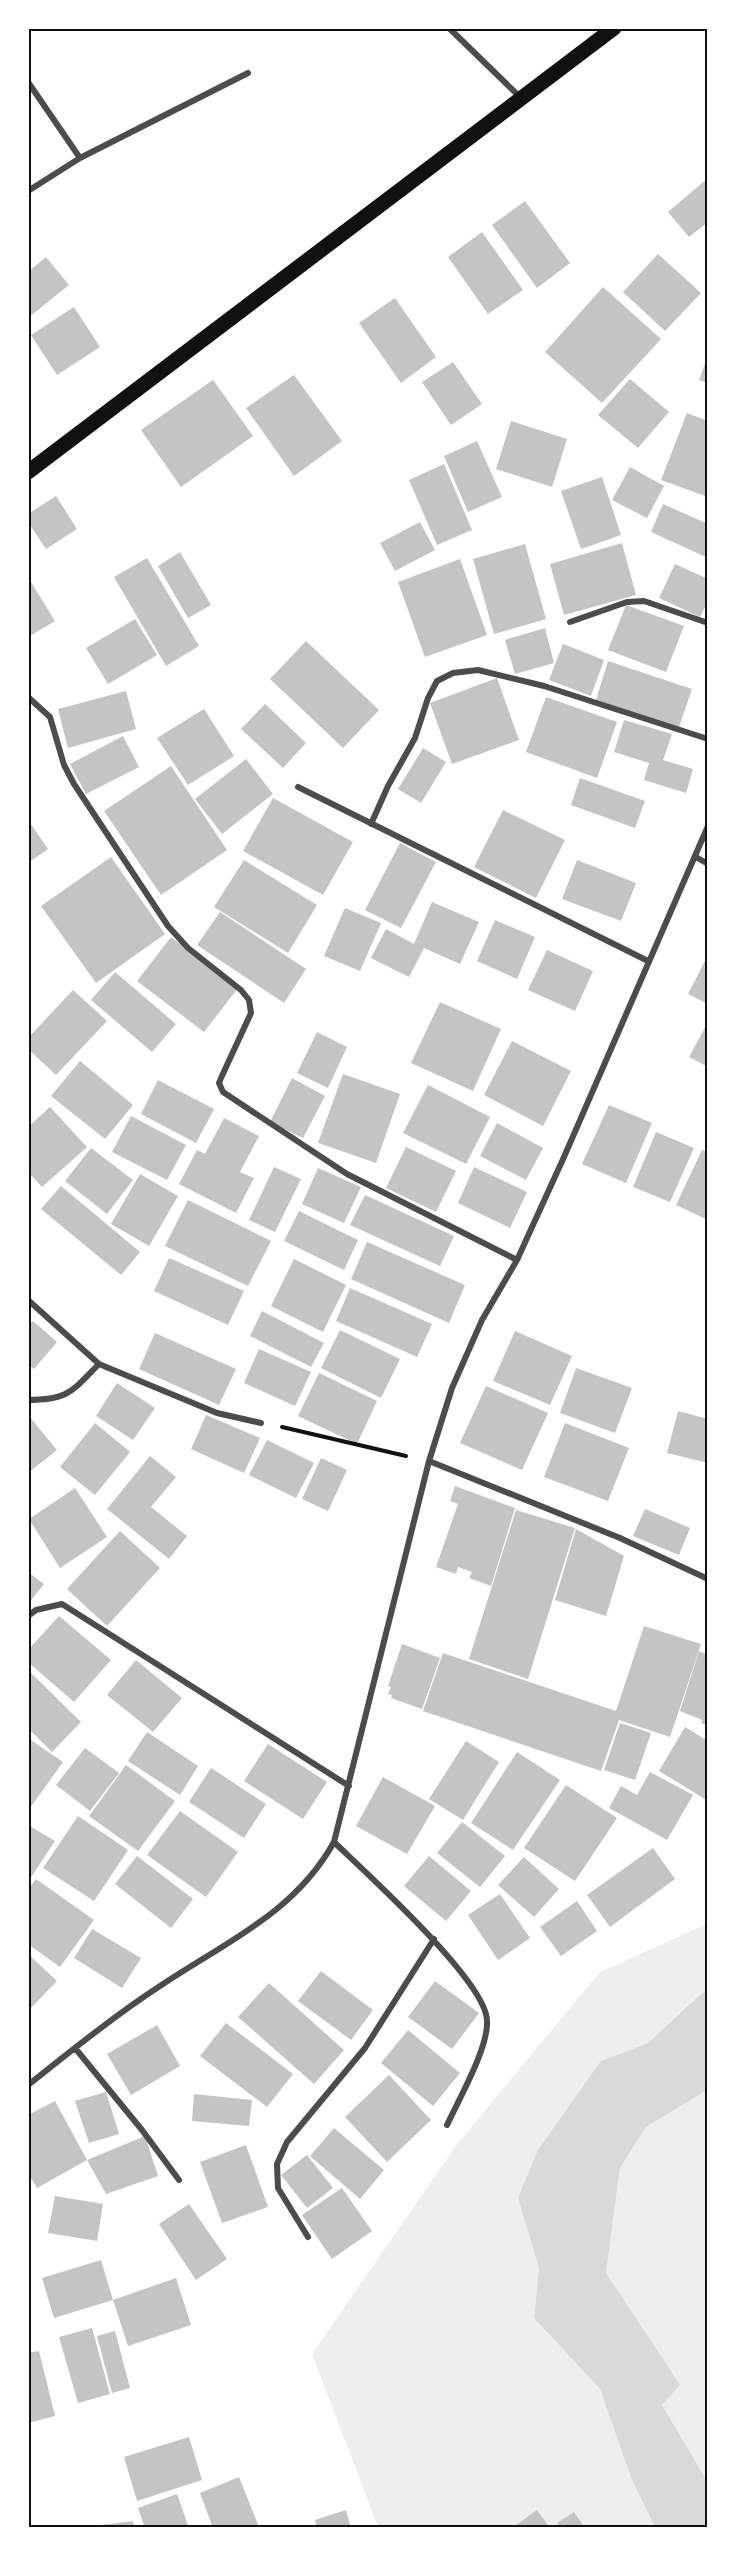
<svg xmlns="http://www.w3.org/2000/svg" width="736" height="2556" viewBox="0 0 736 2556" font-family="'Nunito Sans',sans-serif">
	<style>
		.green { fill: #eee }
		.water { fill: #d9d9d9 }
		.building { fill: #c4c4c4 }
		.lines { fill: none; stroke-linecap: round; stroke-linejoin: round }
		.path { stroke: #111; stroke-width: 4 }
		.minor { stroke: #4c4c4c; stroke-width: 6 }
		.primary { stroke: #111; stroke-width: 15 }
		.neatline { fill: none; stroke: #111; stroke-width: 2 }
	</style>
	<rect width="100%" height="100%" fill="#fff"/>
	<!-- green -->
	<path class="green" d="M707,1924v66l-12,8 -47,45 -47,18 -83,137 21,70 -5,50 66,71 31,89 24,49h-277l-66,-173 146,-211 142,-171z
		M707,2090v391l-45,-76 -56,-132 14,-105 26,-41z"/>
	<!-- water -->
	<path class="water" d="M707,1990v100l-61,37 -26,41 -14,105 74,112 -18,20 45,76v46h-52l-24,-49 -31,-89 -66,-71 5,-50 -21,-70 20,-48 63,-89 47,-18 48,-45z"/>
	<!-- building -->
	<path class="building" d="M708,178v44l-19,15 -21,-25z
		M525,201l45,62 -33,25 -45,-63z
		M482,232l41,58 -35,24 -40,-57z
		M658,254l43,39 -36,38 -42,-39z
		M46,257l23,28 -41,33v-46z
		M603,287l58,52 -59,64 -57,-51z
		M395,298l41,59 -35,26 -42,-60z
		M74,307l26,40 -43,28 -26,-40z
		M707,358h1v25l-9,-3z
		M453,362l29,42 -31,21 -29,-43z
		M294,375l48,66 -48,35 -48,-68z
		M630,379l39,33 -31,36 -40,-33z
		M213,380l40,56 -72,51 -40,-57z
		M687,413l21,8v76l-47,-17z
		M511,421l56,18 -15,48 -56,-18z
		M477,441l25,56 -34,15 -24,-56z
		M444,464l28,66 -35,15 -28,-65z
		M630,467l34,19 -17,32 -35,-18z
		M602,477l19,58 -40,14 -20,-58z
		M56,496l21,33 -31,20 -18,-27v-8z
		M663,504l45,20v34l-57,-26z
		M420,522l15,28 -40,21 -15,-28z
		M622,543l14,52 -72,20 -14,-51z
		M525,544l21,75 -52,15 -21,-75z
		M180,552l31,53 -23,13 -30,-52z
		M147,558l52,88 -33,20 -52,-89z
		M460,559l27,76 -62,22 -27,-75z
		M675,564l33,15v22l-8,16 -41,-19z
		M28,577l27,44 -27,16z
		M626,605l58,21 -18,46 -58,-22z
		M135,619l22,36 -49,29 -22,-36z
		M545,628l9,35 -39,11 -10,-34z
		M306,641l73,69 -36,38 -73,-69z
		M563,644l41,16 -13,36 -42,-16z
		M608,661l84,28 -13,38 -83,-27z
		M497,678l22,62 -67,24 -22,-61z
		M126,691l10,38 -68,19 -10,-39z
		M546,697l71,25 -20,56 -71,-26z
		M265,704l41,39 -23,25 -42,-39z
		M204,709l30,47 -46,29 -31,-47z
		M624,720l48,14 -9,26 30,9 -7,24 -42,-13 5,-17 -35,-11z
		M123,736l16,31 -53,27 -16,-30z
		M423,748l23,14 -25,41 -23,-14z
		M246,759l27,35 -51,40 -27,-35z
		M171,766l56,84 -66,45 -57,-84z
		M580,778l65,23 -10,27 -64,-23z
		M273,798l80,44 -30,53 -80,-44z
		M503,810l62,30 -29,58 -62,-31z
		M28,820l20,29 -20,14z
		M400,843l36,19 -35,66 -36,-18z
		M111,857l54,77 -69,49 -55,-77z
		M244,860l73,45 -29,48 -74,-46z
		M577,860l59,23 -15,38 -59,-22z
		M432,902l47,20 -19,42 -36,-16 -15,29 -38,-19 15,-29 28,15z
		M345,908l36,15 -21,48 -36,-15z
		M220,912l86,57 -22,34 -87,-58z
		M495,920l40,17 -18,42 -40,-18z
		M171,937l67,51 -34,44 -67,-51z
		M547,950l46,21 -18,40 -47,-21z
		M708,955v49l-20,-10z
		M115,972l61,52 -24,28 -61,-52z
		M73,990l34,31 -51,54 -28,-26v-11z
		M440,1002l61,27 -28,62 -62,-28z
		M708,1022v45l-19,-10z
		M317,1032l30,15 -19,41 -31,-15z
		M512,1041l59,30 -28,55 -59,-31z
		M80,1061l53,44 -28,34 -54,-43z
		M343,1074l57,20 -24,69 -58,-20z
		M292,1078l33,18 -22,42 -33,-16z
		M158,1080l56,29 -18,34 -55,-29z
		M428,1085l62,32 -24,47 -63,-31z
		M609,1105l43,18 -26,60 -44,-19z
		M50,1107l37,40 -45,40 -14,-15v-45z
		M131,1116l55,29 -19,35 -55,-28z
		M224,1118l35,18 -19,36 14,6 -18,35 -57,-29 18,-34 8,4z
		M497,1123l46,25 -17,32 -46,-24z
		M656,1132l38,16 -24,54 -37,-15z
		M406,1147l50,24 -20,41 -50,-24z
		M91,1148l42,32 -26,34 -42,-33z
		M702,1150l6,2v68l-32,-15z
		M274,1167l27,12 -26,53 -26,-12z
		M474,1167l53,25 -17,36 -52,-25z
		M318,1168l43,19 -17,36 -42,-19z
		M140,1174l38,22 -29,50 -38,-22z
		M61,1186l79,66 -19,23 -80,-66z
		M365,1195l89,41 -14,30 -90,-41z
		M188,1200l83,41 -23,45 -83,-40z
		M299,1211l59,29 -14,30 -60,-29z
		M367,1242l98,43 -16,38 -98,-44z
		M169,1258l75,33 -16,34 -74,-34z
		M294,1259l52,26 -23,47 -52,-26z
		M350,1288l82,36 -15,33 -81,-36z
		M262,1311l62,32 -13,24 -61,-31z
		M33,1321l24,21 -23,27 -6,-5v-38z
		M340,1330l60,29 -19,39 -60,-30z
		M515,1331l57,25 -22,49 -57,-24z
		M155,1333l81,36 -17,36 -80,-36z
		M259,1349l52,23 -16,34 -51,-23z
		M576,1368l56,20 -17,45 -55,-20z
		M319,1373l58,28 -20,43 -59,-28z
		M117,1383l38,25 -22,32 -37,-24z
		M486,1386l62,27 -26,57 -62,-27z
		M678,1411l30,8v44l-41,-10z
		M28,1415l29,35 -29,23z
		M206,1415l54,23 -16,35 -53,-24z
		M95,1423l35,29 -35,43 -35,-28z
		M565,1423l64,25 -21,53 -64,-24z
		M267,1440l47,23 -18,35 -47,-23z
		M150,1456l26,21 -25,30 36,29 -18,23 -62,-50z
		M321,1458l26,12 -19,41 -26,-12z
		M455,1486l60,22 -24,78 -22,-8 3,-6 -14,-5 -2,7 -20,-7 22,-63 -8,-3z
		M75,1488l32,49 -47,31 -31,-49z
		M645,1509l45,19 -11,27 -46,-19z
		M516,1510l59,18 -47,151 -59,-20z
		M576,1529l48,27 -18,60 -51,-16z
		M120,1531l40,37 -53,58 -40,-37z
		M28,1572l16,12 -16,20z
		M59,1616l52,44 -37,42 -46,-40v-12z
		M644,1626l57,18 -31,93 -51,-17 -18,51 -178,-60 20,-58 173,58z
		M402,1644l38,14 -18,51 -31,-11 1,-3 -4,-1 3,-7 -3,-1z
		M699,1651l9,4v71l-7,-3 1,-3 -22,-9z
		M136,1660l46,38 -29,34 -46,-37z
		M28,1670l53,52 -29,30 -24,-24z
		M620,1723l31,10 -16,47 -31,-10z
		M685,1727l23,14v60l-49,-30z
		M147,1732l51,34 -18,29 -52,-34z
		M28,1738l35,24 -33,46 -2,-1z
		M466,1741l33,21 -36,58 -34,-21z
		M268,1744l59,38 -24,37 -59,-38z
		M85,1748l34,25 -29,38 -34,-26z
		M517,1752l43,28 -47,70 -42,-27z
		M126,1765l49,36 -37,50 -49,-35z
		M211,1768l55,36 -22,34 -55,-36z
		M650,1772l43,23 -26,45 -58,-32 12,-22 16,9z
		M383,1777l52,29 -28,48 -51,-28z
		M566,1785l51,33 -42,63 -51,-33z
		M180,1811l58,41 -32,45 -59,-42z
		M78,1816l50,34 -34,51 -51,-33z
		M462,1822l43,34 -25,31 -43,-34z
		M28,1825l27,16 -27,41z
		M653,1848l22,31 -65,48 -23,-32z
		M137,1856l56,43 -22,29 -56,-44z
		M429,1856l42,35 -25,30 -42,-35z
		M524,1857l35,32 -25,28 -36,-32z
		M36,1879l58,41 -34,47 -32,-23v-54z
		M500,1894l30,44 -32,22 -30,-45z
		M577,1901l20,30 -36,25 -21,-29z
		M92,1929l49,29 -19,30 -48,-30z
		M28,1954l29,27 -29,30z
		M321,1971l52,39 -22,30 -53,-39z
		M435,1981l44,32 -27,36 -44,-32z
		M269,1983l75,67 -30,34 -76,-67z
		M226,2023l67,51 -26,33 -67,-51z
		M157,2025l23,41 -49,29 -24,-41z
		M408,2030l52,43 -27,33 -52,-43z
		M389,2075l42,45 -44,42 -42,-45z
		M106,2092l13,42 -30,9 -14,-42z
		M194,2094l58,6 -3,26 -57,-5z
		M55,2101l32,59 -50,28 -9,-15v-58z
		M334,2128l50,42 -24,29 -50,-43z
		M145,2136l13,40 -52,18 -19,-34z
		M246,2145l22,62 -46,16 -22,-61z
		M307,2155l26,33 -26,20 -26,-33z
		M342,2188l30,43 -40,28 -30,-44z
		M55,2196l48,8 -6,37 -49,-8z
		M189,2204l38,55 -31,21 -37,-56z
		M101,2260l12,40 -59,18 -12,-40z
		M176,2278l15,47 -63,21 -15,-46z
		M92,2328l18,66 -32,9 -19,-66z
		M115,2331l15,57 -18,5 -15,-57z
		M39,2351l16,65 -27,7v-70z
		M189,2437l13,43 -65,21 -13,-44z
		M239,2477l20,50 -46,1 -13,-35z
		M177,2494l12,34h-44l-7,-20z
		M346,2510l5,18h-34l-2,-8z
		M537,2510l13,18h-38z
		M574,2512l11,16h-24l-4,-5z
		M133,2521l1,7h-40v-2z"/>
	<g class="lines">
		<!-- path -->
		<path class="path" d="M282,1427l124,29"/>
		<!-- minor -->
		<path class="minor" d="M449,28l71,69
			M28,82l52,76
			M28,191l52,-33 168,-85
			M570,622l57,-20 17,-1 64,22
			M28,697l22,20 14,48 10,19 94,142 20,22 53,42 8,10 2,13 -30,65 -2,5 4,9 124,82 170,86
			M298,787l350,174
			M371,824l17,-38 27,-48 13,-40 9,-17 16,-8 25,-3 66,16 164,53
			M696,857l12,7
			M28,1300l71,64 118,49 44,10
			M28,1400c41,0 44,-9 71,-36
			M429,1461l191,77 88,41
			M28,1616l8,-6 26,-6 287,182
			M334,1842c32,31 151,138 153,178 2,27 -28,79 -40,105
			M75,2048l67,82 37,50
			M28,2085c43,-34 86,-69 132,-99 65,-44 134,-72 174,-144l95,-381 23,-73 30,-68 35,-60 47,-103 144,-331
			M308,2237l-30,-49 -1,-24 10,-22 78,-94 69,-109"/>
		<!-- primary -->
		<path class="primary" d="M28,472l586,-444"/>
	</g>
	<!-- border -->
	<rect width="736" height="2556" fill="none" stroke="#ffffff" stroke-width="60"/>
	<rect x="30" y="30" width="676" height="2496" class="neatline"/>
</svg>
